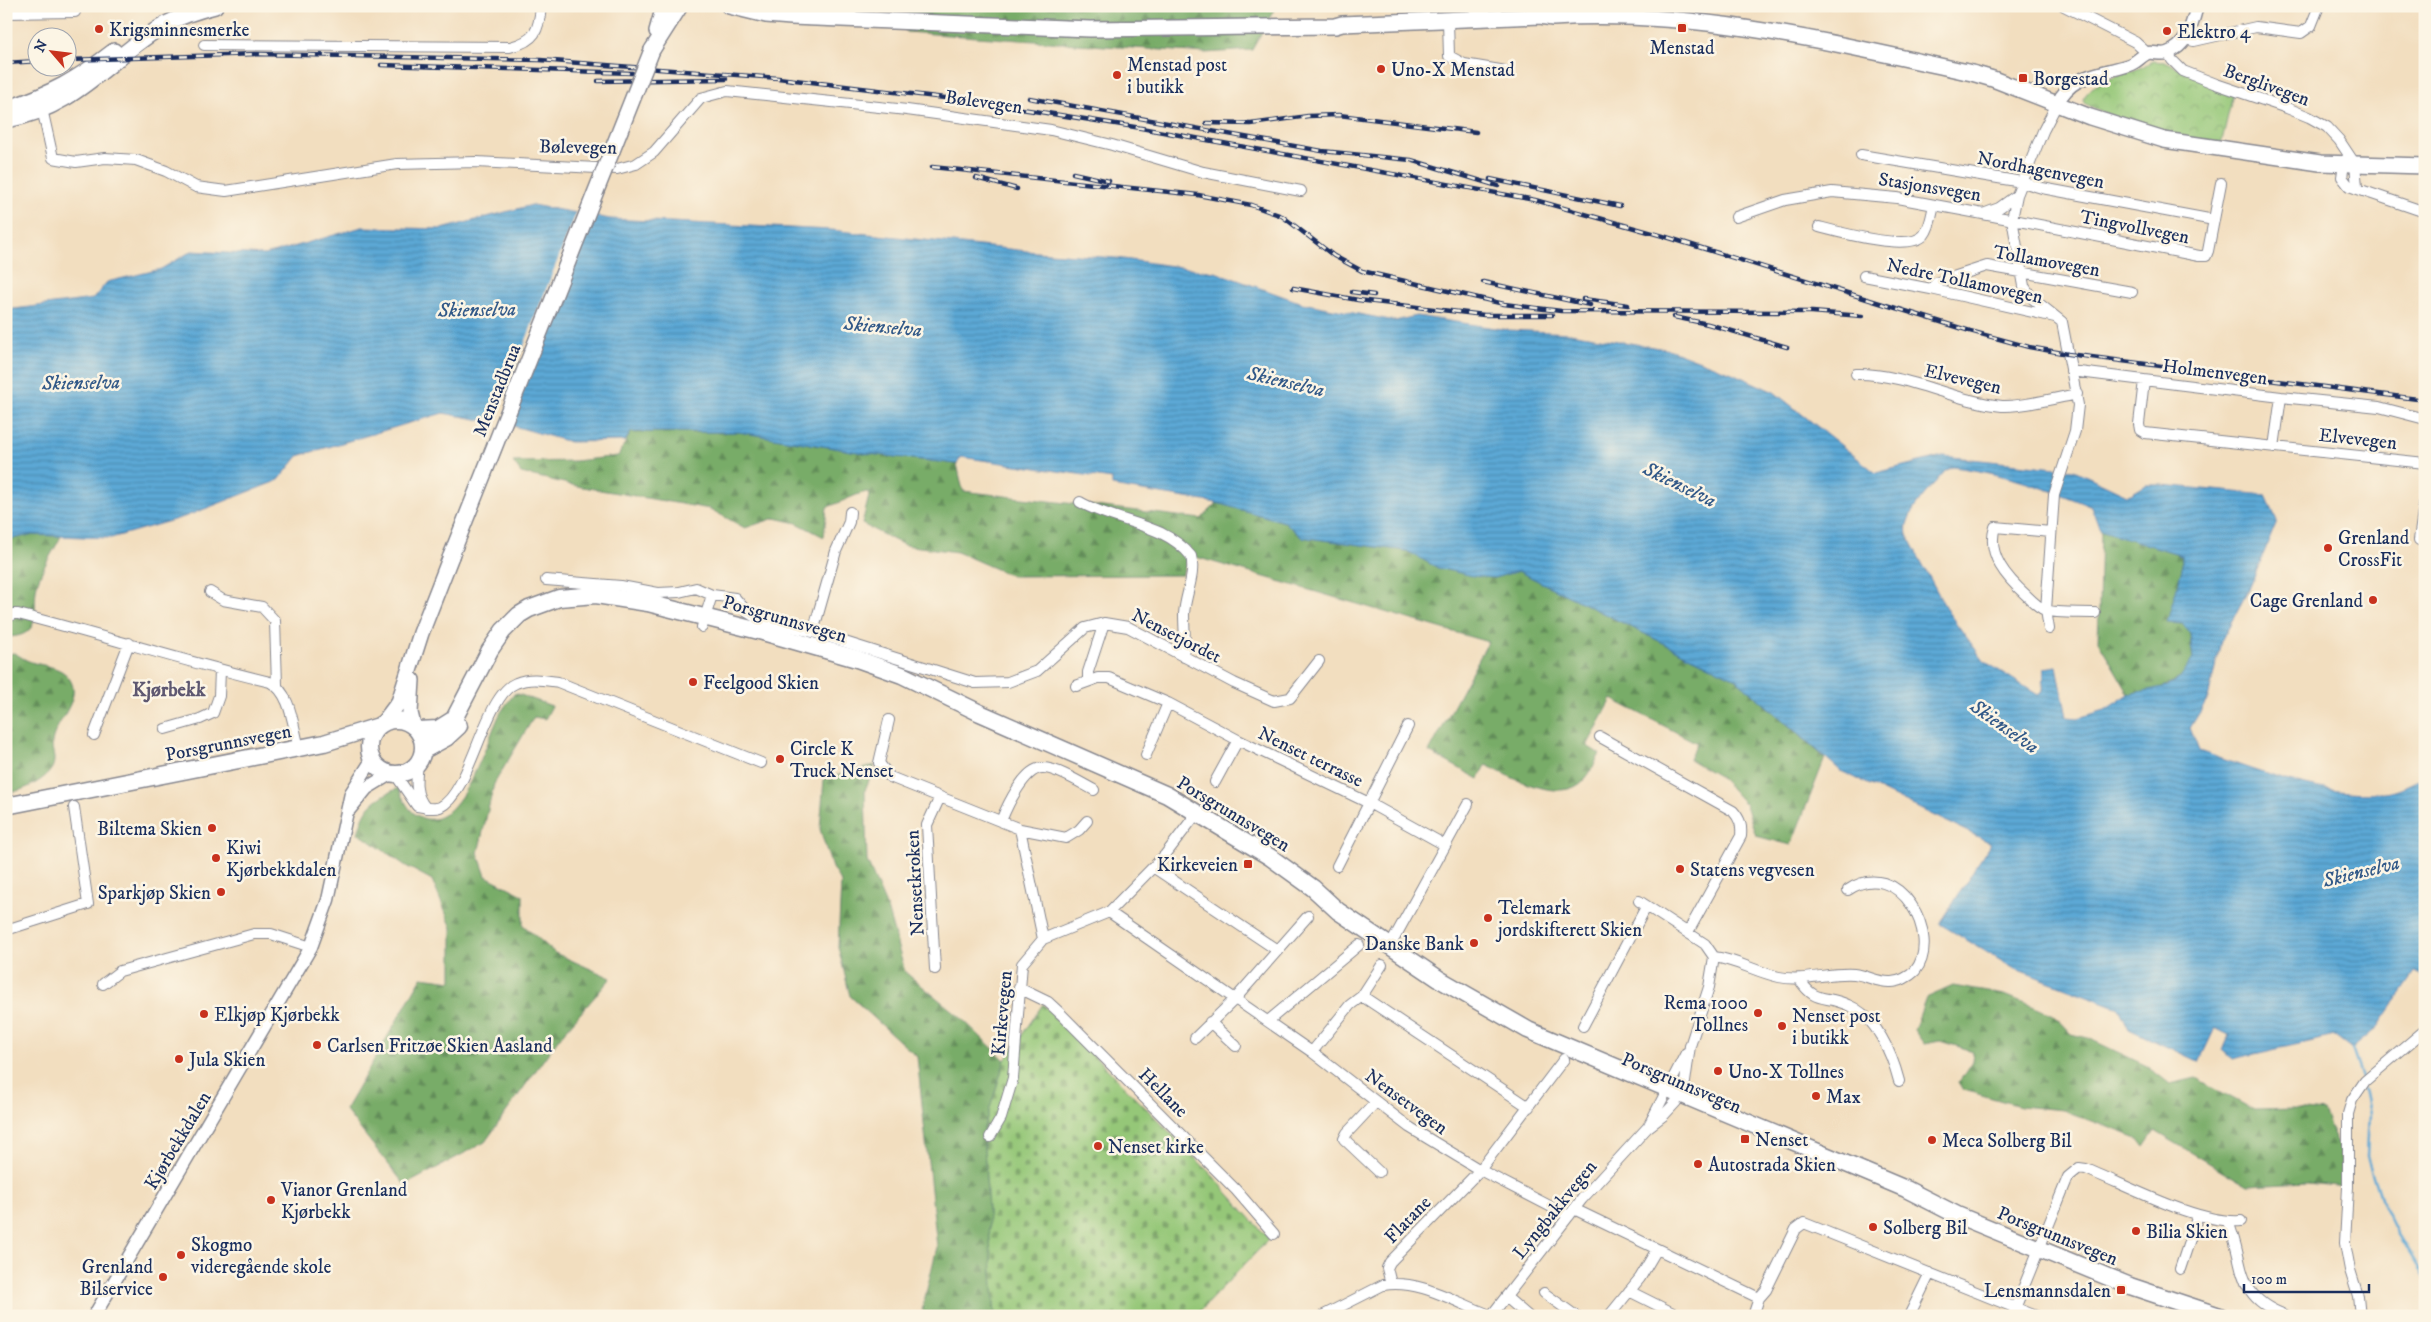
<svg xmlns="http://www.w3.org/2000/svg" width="2431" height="1322" viewBox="0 0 2431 1322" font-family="'IM FELL DW Pica',serif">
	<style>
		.forest { fill: url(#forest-firs); stroke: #4a6e63 }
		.cemetery { fill: url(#cemetery-stones); stroke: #587b6b }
		.park { fill: url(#park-crowns); stroke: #587b6b }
		.water { fill: url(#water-rules); stroke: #3c6c9a; fill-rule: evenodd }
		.pier { fill: #f2debf }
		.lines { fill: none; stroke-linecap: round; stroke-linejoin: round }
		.stream { stroke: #5ca8d5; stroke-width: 2.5 }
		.minor-casing { stroke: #86868e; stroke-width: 12 }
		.tertiary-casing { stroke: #86868e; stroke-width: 15 }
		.primary-casing { stroke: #86868e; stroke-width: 18 }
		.trunk-casing { stroke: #86868e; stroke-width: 19 }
		.minor { stroke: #fff; stroke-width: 10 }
		.tertiary { stroke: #fff; stroke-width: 12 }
		.primary { stroke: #fff; stroke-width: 15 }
		.trunk { stroke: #fff; stroke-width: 16 }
		.rail-casing { stroke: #1b2f5e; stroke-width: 4.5 }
		.rail { stroke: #fcf5e5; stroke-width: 2.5; stroke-dasharray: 8; stroke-linecap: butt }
		.primary-bridge-casing { stroke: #86868e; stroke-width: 18; stroke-linecap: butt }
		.primary-bridge { stroke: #fff; stroke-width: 15 }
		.poi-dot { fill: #c8321e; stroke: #fcf5e5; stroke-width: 2 }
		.labels { text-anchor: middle; stroke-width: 5; stroke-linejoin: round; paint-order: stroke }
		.poi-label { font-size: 19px; fill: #1b2f5e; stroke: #fcf5e5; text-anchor: start }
		.street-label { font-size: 19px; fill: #1b2f5e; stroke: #fcf5e5 }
		.water-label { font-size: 20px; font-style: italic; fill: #325988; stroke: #fcf5e5 }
		.neighbourhood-label { font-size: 20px; font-weight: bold; fill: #5e5871; stroke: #fcf5e5 }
	</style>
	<defs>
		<pattern id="forest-firs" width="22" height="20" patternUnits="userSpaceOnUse" patternTransform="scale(1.25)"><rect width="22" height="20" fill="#78ac68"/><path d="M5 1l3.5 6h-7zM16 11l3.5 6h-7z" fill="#628c59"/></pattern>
		<pattern id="cemetery-stones" width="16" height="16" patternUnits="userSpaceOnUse" patternTransform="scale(1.25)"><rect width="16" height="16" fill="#95c778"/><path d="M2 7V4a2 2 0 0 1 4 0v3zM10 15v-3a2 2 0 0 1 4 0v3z" fill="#79a266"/></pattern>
		<pattern id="park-crowns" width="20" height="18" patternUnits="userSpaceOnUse" patternTransform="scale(1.25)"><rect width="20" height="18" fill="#95c778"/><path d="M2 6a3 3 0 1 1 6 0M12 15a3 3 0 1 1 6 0" fill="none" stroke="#79a266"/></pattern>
		<pattern id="water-rules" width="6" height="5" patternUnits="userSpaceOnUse" patternTransform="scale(1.25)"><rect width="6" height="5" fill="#5ca8d5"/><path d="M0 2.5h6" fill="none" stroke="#4b89b0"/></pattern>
	</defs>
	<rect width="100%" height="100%" fill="#fcf5e5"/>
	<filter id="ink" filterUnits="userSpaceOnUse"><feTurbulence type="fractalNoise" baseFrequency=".02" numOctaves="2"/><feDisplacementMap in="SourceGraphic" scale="10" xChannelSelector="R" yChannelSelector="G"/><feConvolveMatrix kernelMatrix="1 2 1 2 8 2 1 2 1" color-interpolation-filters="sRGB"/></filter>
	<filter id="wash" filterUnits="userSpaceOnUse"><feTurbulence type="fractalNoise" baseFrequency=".0096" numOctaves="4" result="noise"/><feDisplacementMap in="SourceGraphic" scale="20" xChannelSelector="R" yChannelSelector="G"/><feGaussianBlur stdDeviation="1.12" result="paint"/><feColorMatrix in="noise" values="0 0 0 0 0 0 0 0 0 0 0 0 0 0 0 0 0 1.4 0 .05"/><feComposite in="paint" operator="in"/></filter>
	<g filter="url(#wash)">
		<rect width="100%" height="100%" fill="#f2debf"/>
		<!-- forest -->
		<path class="forest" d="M911,6h383l-19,2 -23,42 -47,3 -299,-21 2,-22z
			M631,432h108l131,22 87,10 6,27c79,10 158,17 238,28l16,-16 68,19 16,15 106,14 31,17 56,10 24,-7 218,108 89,79 -34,87 -35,-9 -10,-31 -26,-28 -31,-18 8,-16 -85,-44 -25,47 13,8c-5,8 -9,19 -16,26 -23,25 -74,-3 -98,-15l-7,14 -50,-27 59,-110 -299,-87 -7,20 -170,1 -55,-24 -53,-7 -42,-21 8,-32c-10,-1 -31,12 -43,15l-3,30 -27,-14 -22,-5 -30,10 -35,-19 -133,-23 -56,-13 -8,-11 62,-1 43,-5z
			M2101,530l81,25v14l-14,54 15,1 7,10 3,25c-13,28 -37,31 -64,35l-31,-53z
			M31,535l30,1c-7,15 -18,30 -23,45 -8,23 9,55 -30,56l-2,-97z
			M14,653c6,3 11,7 17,9 12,4 30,4 38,16 15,21 -14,43 -17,64 -1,9 5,16 0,26 -7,13 -31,24 -46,25v-139z
			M515,693l37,13 -7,13 -11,-2 -40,67 -16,69 8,23 37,19v30l32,28 56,25 -52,60 -74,104 -80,43 -60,-75 77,-133 30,4v-53l-20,-48 -26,-14 -48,-33c8,-28 14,-32 40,-45 4,8 9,20 17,26 43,30 72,-76 86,-102 4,-6 9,-13 14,-19z
			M875,765l-10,25 2,71 20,47 18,64 55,45 45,43 -22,71 12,185h-69l-4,-6 15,-63 -20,-190 -67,-61 -12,-49 3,-65 -9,-14 -12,-39 4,-50z
			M1953,986l52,9 49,20 18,19 16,4 59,28 23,18 26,-6 58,32 40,-1 29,3 16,37 7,38 -39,-4 -59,3 -93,-55 -11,16 -7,-9 -74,-28 -43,-4 -56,-16 -5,-8 13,-20 1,-11 -33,-10 -16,3 -10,-14 12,-32z"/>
		<!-- cemetery -->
		<path class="cemetery" d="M1043,1004l169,171 57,64 -74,77h-200l-12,-185 22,-71z"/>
		<!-- park -->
		<path class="park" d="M2153,61l13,1 67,32 -12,51c-50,-7 -92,-19 -137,-42l-1,-4c14,-23 37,-22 59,-32 4,-2 7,-5 11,-6z"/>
		<!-- water -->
		<path class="water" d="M532,205l78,14 221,11 205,22 80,6 99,14 87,31 93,18 21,-5 92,14 62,3 101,17 61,23 42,19 102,81 67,-17 131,14 53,25 4,-1 15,-9h16l104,10 11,26 -27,66 -29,54 -13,58 -18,29 9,23c59,20 123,47 186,41 13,-1 28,-10 40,-15v198l-10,-2 -37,54 -26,22 -17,-13 -103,23 -9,-8 6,-16 -14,-7 -16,34 -70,-33 -10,-21 -106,-40 -73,-44 51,-81 -150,-72 -105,-92 -218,-108 -24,7 -21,-2 -35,-8 -31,-17 -106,-14 -16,-15 -68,-19 -105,-17v-7l-151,-22 -4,7 -87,-10 -131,-22h-108l-6,9 -55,1 -60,-17 -67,-12 -145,43 -19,24 -95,37 -73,21 -80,-3 -25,5v-230l87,-11 14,-17 54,-13 31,-18 73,4 97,-28 80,2zM1952,467c49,5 93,21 139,39l9,24 82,25v14l-15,53 16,2 7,10 3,25 -14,20 -11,7 -39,8 -24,16 -27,8 -11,-1 -10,-51 -13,2 -1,24 -5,3 -54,-34 -36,-49 -41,-77c-5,-21 26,-49 39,-65z"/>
		<!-- pier -->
		<path class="pier" d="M577,211l16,2 -85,214 -15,-3z"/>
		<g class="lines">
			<!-- stream -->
			<path class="stream" d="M2352,1049l10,29
				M2364,1089l5,24 -2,44 13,41 17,35 28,45"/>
		</g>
	</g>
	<g filter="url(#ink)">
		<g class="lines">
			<!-- minor casing -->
			<g class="minor-casing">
				<path id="minor" d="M2064,6l71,36 12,11
					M6,13l69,-1
					M1448,21l1,35 15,8 42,7
					M2185,39l9,2 62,-14 45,6 10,-7 8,-20
					M204,45l306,2c25,-6 29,-16 31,-41
					M2168,52l4,8 11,11 33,13 71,24 22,9 18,10 12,13 16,24 2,23
					M41,104l12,54 23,4 29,-4 31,2 30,11 30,16 30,4 171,-27 79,-2 141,7 19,-5 18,-12 47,-54 26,-7 180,19 144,20 61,15 91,27 98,19
					M1861,155l161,27 20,6 172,32
					M2347,158l-3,6 -2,13 7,9 76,26
					M2017,195l-5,24 12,67 8,12 30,24 16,83 -3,26 -21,64 -8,115 3,19
					M1983,214l216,42h7l2,-5 13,-68
					M1736,217l49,-17 47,-8 65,6 86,16 16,-6 18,-13 26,-64 14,-27
					M1819,227c19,5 91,25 105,8 6,-7 8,-21 10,-30
					M1864,276l67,13 124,28
					M1931,289l5,-6 11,-4 40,-13 145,26
					M2071,371l210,26 98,10 46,12
					M1856,374c50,-1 97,27 146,32 20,1 55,-8 75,-12
					M2144,380l-5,44 1,6 5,3 280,30
					M2274,447l7,-50
					M1080,502c36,21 83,20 111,54 5,19 -6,39 -7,58 0,15 2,28 0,43
					M2051,532l-56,-5c-9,28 12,51 32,69 5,5 11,11 18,14 12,4 37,2 50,3
					M2419,540l6,-42
					M546,580l75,6 37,7 21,-1 17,-4 16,7 23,3 12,14 13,8 53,12 162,51 33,-1 29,-11 48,-43 19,-5 24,4 106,56 40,18 16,-3 29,-37
					M210,592l13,8 39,7 13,14 2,64
					M6,619l7,-5h5c84,21 167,48 252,68 21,10 23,45 29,66
					M702,627l10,-32
					M813,632l23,-81 13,-29 1,-10
					M1088,681v-9l16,-49
					M1076,686l22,-8h11l59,25 70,37
					M889,720l-10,43 11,14 130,52 23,110
					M1408,726l-39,77 76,42
					M165,729l35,-10 13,-6 6,-17 1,-26
					M94,735l35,-92
					M1600,737l133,74c7,8 9,14 8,25l-53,96
					M1146,755l22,-52
					M418,764c-2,16 -4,31 8,44
					M395,774l22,32c7,1 16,4 23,1 31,-14 44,-112 76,-124 14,-6 28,-3 42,-1l203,81
					M1215,782l23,-42 131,63 -32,63
					M1001,821c6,-15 24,-54 42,-53 14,0 38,15 51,22
					M1020,829l46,9 13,-8 8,-9
					M1153,867l124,83
					M1109,912l203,140 97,75 71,43 89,46
					M6,930l82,-26 -14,-97
					M1390,946l78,-142
					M1714,957c23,3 42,15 65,20 25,5 50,-5 75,-3 12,1 25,9 37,8 8,0 18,-5 24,-11 28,-34 -16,-116 -67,-81
					M935,969l-8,-144 13,-28
					M1799,979c17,26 25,15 49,26 28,11 44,49 51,76
					M103,984l17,-13 134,-37h17l40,13
					M1019,988l29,14 13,12 175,176 38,44
					M1362,996l167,111
					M1268,1021l91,-76
					M1210,1022l26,24
					M1583,1026l63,-119
					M1195,1038l40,-39 73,-83
					M1312,1052l38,-47 12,-9 20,-31
					M1376,1102l-29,31 -3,6 35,33
					M1649,1125l37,-72
					M990,1137l11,-19 12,-40 9,-114 21,-25 66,-27 56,-57 32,-42
					M1574,1209l185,89 7,-8 30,-61 8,-6 232,93
					M2228,1222c18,42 5,74 57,93
					M2180,1269l18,-54
					M1391,1284l-4,-16 3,-6 90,-92 84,-111
					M1629,1291l50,25
					M1544,1293l32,23
					M1506,1297l22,19
					M1322,1316l61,-31c36,-6 70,16 102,28
					M1491,1316l91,-117 65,-71 17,-13 12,-13 9,-20 5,-36 19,-59 5,-30 -9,-13 -66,-43
					M1609,1316l31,-38 17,-29
					M1753,1316l6,-18
					M1909,1316l21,-43
					M2012,1316l56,-139 11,-9 7,1c42,17 112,55 155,52
					M2360,1316l-2,-20 -8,-26 -5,-27 3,-56v-73l4,-14 13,-19 60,-51"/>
			</g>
			<!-- tertiary casing -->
			<g class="tertiary-casing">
				<path id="tertiary" d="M2057,104c15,-31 43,-29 72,-39 7,-2 13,-10 19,-12 6,-1 13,2 19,0 21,-7 25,-29 30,-47
					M349,810l18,-22 23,-14
					M94,1316l217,-369 17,-47 23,-107 21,-33"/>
			</g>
			<!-- primary casing -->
			<g class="primary-casing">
				<path id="primary" d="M729,6l37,9 25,2 299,12 245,-3 7,-2 198,-8 13,2c142,-9 281,25 419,55l21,6 97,38 74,23 156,23 105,3
					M657,31l7,-25
					M652,50l28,-44
					M6,109c45,-15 71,-29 108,-58
					M6,120c74,-13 103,-64 162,-97 15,-8 31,-13 47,-17
					M412,680l-2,33 3,12
					M384,722l15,-20 22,-69 30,-77"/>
			</g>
			<!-- trunk casing -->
			<g class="trunk-casing">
				<path id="trunk" d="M369 747a27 27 0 1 1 54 0a27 27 0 1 1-54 0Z
					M418,730l20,-1 16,-10 36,-69 13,-19 16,-16 10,-6 30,-11 37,-3 52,8 115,29 94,27 45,16 78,38 187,82 103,62 43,31 25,23 101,68 89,51 378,159 51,26 173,71 90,30
					M424,750l22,-12 13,-12
					M6,806l318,-63 55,-17"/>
			</g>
			<!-- minor -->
			<use href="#minor" class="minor"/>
			<!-- tertiary -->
			<use href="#tertiary" class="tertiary"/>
			<!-- primary -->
			<use href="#primary" class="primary"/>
			<!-- trunk -->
			<use href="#trunk" class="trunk"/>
			<!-- rail casing -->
			<g class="rail-casing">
				<path id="rail" d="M68,60l189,-6 283,6 238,18 200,24 163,26 394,72 128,36 307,95 59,16 39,7 357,46
					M6,63l32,-2
					M381,65l251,8
					M598,81l128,-2
					M1029,98l293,53 89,9 87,26
					M1206,123l45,1 57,-8 31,-1 137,17
					M932,167l266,28 53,10 31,11 52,40 28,15 142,33 57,7 251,1 50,4
					M1073,173l36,8
					M976,178l41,11
					M1490,179l130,27
					M1483,282l107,23
					M1293,288l65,12 126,15h68
					M1352,292l22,3
					M1583,299l45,6
					M1674,317l34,7 79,23"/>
			</g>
			<!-- rail -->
			<use href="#rail" class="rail"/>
			<!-- primary-bridge casing -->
			<g class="primary-bridge-casing">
				<path id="primary-bridge" d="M451,556l201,-506"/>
			</g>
			<!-- primary-bridge -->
			<use href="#primary-bridge" class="primary-bridge"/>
		</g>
	</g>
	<!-- markers -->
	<g class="poi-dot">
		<rect x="1677" y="23" width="10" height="10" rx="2.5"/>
		<circle cx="99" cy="29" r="5"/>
		<circle cx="2167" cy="31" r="5"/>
		<circle cx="1381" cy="69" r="5"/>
		<circle cx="1117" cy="75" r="5"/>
		<rect x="2018" y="73" width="10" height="10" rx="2.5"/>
		<circle cx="2328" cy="548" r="5"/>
		<circle cx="2373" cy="600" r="5"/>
		<circle cx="693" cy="682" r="5"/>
		<circle cx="780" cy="759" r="5"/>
		<circle cx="212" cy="828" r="5"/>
		<circle cx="216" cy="858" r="5"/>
		<rect x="1243" y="859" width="10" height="10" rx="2.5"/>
		<circle cx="1680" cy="869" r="5"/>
		<circle cx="221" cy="892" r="5"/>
		<circle cx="1488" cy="918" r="5"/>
		<circle cx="1474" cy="943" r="5"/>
		<circle cx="1758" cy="1013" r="5"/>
		<circle cx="204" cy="1014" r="5"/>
		<circle cx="1782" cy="1026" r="5"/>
		<circle cx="317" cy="1045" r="5"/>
		<circle cx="179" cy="1059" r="5"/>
		<circle cx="1718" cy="1071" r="5"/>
		<circle cx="1816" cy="1096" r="5"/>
		<rect x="1740" y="1134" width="10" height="10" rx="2.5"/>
		<circle cx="1932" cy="1140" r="5"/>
		<circle cx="1098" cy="1146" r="5"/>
		<circle cx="1698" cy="1164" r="5"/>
		<circle cx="271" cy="1200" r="5"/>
		<circle cx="1873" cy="1227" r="5"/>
		<circle cx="2136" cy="1231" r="5"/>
		<circle cx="181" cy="1255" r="5"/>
		<circle cx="163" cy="1277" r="5"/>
		<rect x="2116" y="1285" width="10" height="10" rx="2.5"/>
	</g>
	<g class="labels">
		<!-- poi labels -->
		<g class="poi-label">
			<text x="109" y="36">Krigsminnesmerke</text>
			<text x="2177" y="38">Elektro 4</text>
			<text x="1682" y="54" text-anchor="middle">Menstad</text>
			<text x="1127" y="71">Menstad post<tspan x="1127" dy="22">i butikk</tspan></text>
			<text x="1391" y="76">Uno-X Menstad</text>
			<text x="2033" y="85">Borgestad</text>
			<text x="2338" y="544">Grenland<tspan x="2338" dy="22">CrossFit</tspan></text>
			<text x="2363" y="607" text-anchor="end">Cage Grenland</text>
			<text x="703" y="689">Feelgood Skien</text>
			<text x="790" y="755">Circle K<tspan x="790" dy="22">Truck Nenset</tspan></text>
			<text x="202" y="835" text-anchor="end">Biltema Skien</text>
			<text x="226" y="854">Kiwi<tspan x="226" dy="22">Kjørbekkdalen</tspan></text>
			<text x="1238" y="871" text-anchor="end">Kirkeveien</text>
			<text x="1690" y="876">Statens vegvesen</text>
			<text x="211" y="899" text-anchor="end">Sparkjøp Skien</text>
			<text x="1498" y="914">Telemark<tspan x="1498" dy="22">jordskifterett Skien</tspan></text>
			<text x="1464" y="950" text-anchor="end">Danske Bank</text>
			<text x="1748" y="1009" text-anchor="end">Rema 1000<tspan x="1748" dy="22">Tollnes</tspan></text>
			<text x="214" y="1021">Elkjøp Kjørbekk</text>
			<text x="1792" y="1022">Nenset post<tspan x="1792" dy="22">i butikk</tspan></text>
			<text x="327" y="1052">Carlsen Fritzøe Skien Aasland</text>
			<text x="189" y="1066">Jula Skien</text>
			<text x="1728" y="1078">Uno-X Tollnes</text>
			<text x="1826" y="1103">Max</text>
			<text x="1755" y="1146">Nenset</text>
			<text x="1942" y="1147">Meca Solberg Bil</text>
			<text x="1108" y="1153">Nenset kirke</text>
			<text x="1708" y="1171">Autostrada Skien</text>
			<text x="281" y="1196">Vianor Grenland<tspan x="281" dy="22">Kjørbekk</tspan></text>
			<text x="1883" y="1234">Solberg Bil</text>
			<text x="2146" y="1238">Bilia Skien</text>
			<text x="191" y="1251">Skogmo<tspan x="191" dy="22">videregående skole</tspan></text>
			<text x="153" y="1273" text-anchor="end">Grenland<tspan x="153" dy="22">Bilservice</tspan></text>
			<text x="2111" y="1297" text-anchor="end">Lensmannsdalen</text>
		</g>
		<!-- street labels -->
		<g class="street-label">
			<text transform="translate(2267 84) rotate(20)" y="7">Berglivegen</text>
			<text transform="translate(984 101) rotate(8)" y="7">Bølevegen</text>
			<text transform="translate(578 146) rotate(1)" y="7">Bølevegen</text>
			<text transform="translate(2041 169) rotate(11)" y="7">Nordhagenvegen</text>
			<text transform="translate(1930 186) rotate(9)" y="7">Stasjonsvegen</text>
			<text transform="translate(2135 226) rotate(11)" y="7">Tingvollvegen</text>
			<text transform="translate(2047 260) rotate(10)" y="7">Tollamovegen</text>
			<text transform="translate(1965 280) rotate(12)" y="7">Nedre Tollamovegen</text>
			<text transform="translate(2215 371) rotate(7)" y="7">Holmenvegen</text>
			<text transform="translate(1963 378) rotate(13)" y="7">Elvevegen</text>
			<text transform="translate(496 390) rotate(-68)" y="7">Menstadbrua</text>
			<text transform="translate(2358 438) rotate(6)" y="7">Elvevegen</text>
			<text transform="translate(785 618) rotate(16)" y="7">Porsgrunnsvegen</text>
			<text transform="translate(1177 635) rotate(27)" y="7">Nensetjordet</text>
			<text transform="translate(228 742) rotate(-11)" y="7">Porsgrunnsvegen</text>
			<text transform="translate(1311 756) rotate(26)" y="7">Nenset terrasse</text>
			<text transform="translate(1234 813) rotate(31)" y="7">Porsgrunnsvegen</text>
			<text transform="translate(914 883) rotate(-93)" y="7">Nensetkroken</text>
			<text transform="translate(1001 1013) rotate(-85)" y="7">Kirkevegen</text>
			<text transform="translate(1682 1082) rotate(23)" y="7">Porsgrunnsvegen</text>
			<text transform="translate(1164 1092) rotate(45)" y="7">Hellane</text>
			<text transform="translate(1407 1101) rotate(36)" y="7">Nensetvegen</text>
			<text transform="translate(177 1140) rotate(-59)" y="7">Kjørbekkdalen</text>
			<text transform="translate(1554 1209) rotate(-51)" y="7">Lyngbakkvegen</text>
			<text transform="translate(1407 1219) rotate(-46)" y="7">Flatane</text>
			<text transform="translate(2058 1235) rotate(22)" y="7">Porsgrunnsvegen</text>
		</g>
		<!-- water labels -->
		<g class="water-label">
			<text transform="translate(477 309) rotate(-1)" y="7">Skienselva</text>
			<text transform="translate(883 326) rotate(5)" y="7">Skienselva</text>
			<text transform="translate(1286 381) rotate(13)" y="7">Skienselva</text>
			<text transform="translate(81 382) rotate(-1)" y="7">Skienselva</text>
			<text transform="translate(1680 484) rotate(26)" y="7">Skienselva</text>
			<text transform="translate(2005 726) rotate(35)" y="7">Skienselva</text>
			<text transform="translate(2361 871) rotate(-14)" y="7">Skienselva</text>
		</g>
		<!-- neighbourhood labels -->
		<g class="neighbourhood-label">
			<text x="169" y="696">Kjørbekk</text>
		</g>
	</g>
	<!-- margin -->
	<rect width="2431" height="1322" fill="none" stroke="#fcf5e5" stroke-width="25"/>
	<!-- north arrow -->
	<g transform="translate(52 52) rotate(298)"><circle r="24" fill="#fcf5e5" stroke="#a2a6af"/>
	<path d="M0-4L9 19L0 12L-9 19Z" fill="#c8321e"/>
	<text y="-8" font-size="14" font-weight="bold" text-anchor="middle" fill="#1b2f5e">N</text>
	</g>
	<!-- scale -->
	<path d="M2244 1284v8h125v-8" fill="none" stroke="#1b2f5e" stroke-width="2.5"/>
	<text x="2251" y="1284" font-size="15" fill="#1b2f5e" stroke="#fcf5e5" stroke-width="4" paint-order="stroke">100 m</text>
</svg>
